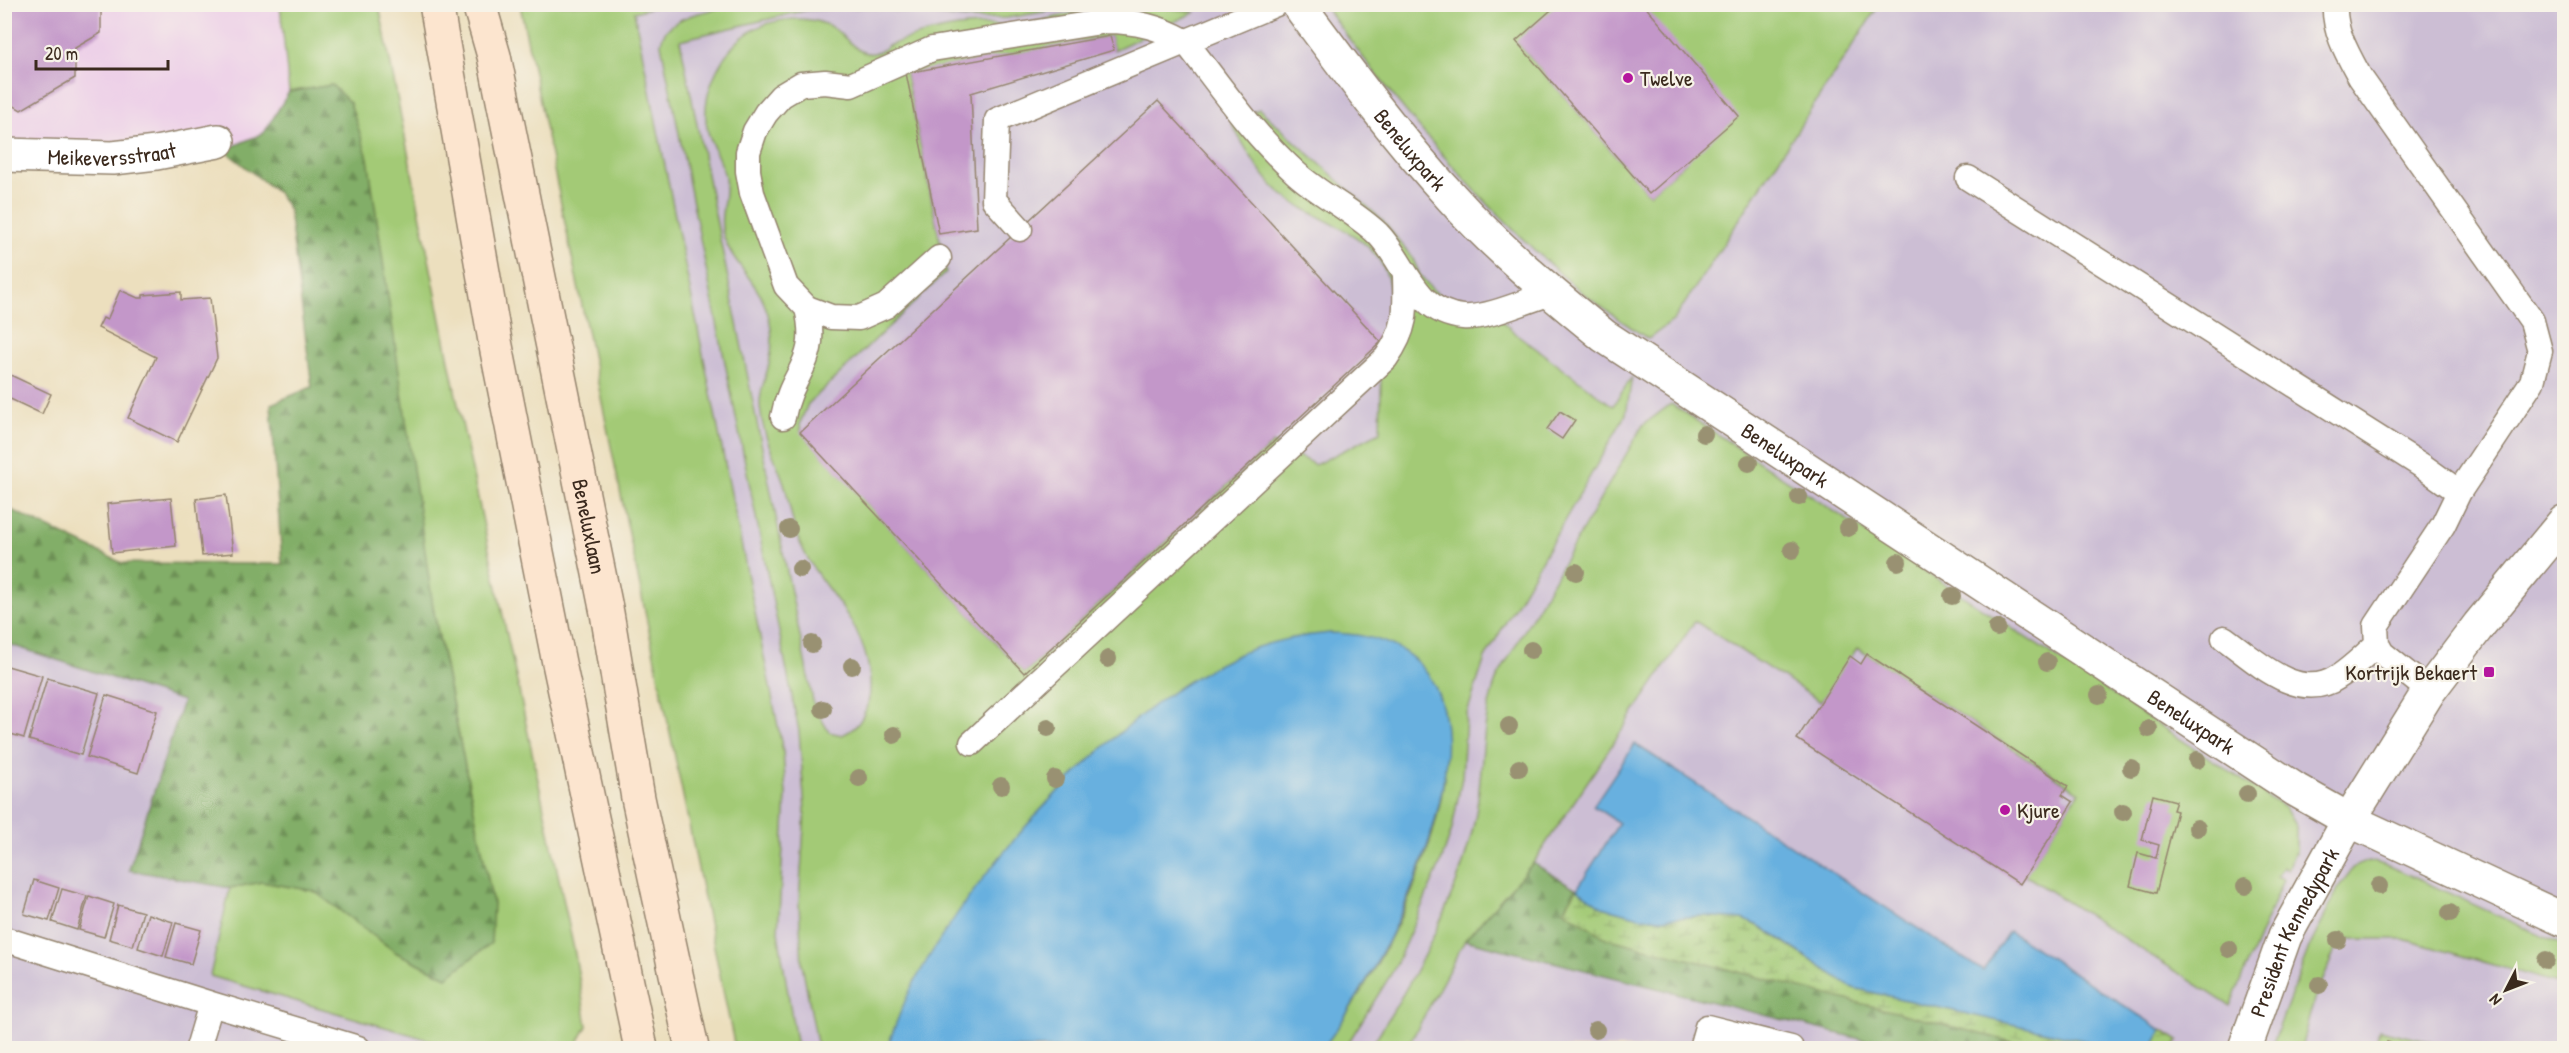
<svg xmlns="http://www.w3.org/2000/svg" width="2569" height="1053" viewBox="0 0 2569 1053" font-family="'Patrick Hand',sans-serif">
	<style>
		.built { fill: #edd0e8 }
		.industrial { fill: #ccbed4 }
		.green { fill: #a3ca76; stroke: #6f7a4a; stroke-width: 1.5; fill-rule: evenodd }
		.forest { fill: url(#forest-firs); stroke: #5e6c42; stroke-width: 1.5 }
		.wetland { fill: url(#wetland-marsh); stroke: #6f7a4a; stroke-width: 1.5 }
		.water { fill: #67b0df; stroke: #516d7e; stroke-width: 1.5 }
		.building { fill: #c397c9 }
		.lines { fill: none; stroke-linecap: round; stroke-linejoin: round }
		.lane-casing { stroke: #94846e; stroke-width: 27 }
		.street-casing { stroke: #94846e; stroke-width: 36 }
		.secondary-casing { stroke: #94846e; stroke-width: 36 }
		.lane { stroke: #fff; stroke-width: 24 }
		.street { stroke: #fff; stroke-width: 33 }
		.secondary { stroke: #fce5cf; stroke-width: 33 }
		.tree { fill: #999172 }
		.poi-dot { fill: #b5179e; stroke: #f7f3e8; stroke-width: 2 }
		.labels { text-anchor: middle; stroke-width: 4.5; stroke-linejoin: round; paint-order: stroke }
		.poi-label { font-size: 22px; fill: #3b2a1e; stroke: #f7f3e8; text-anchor: start }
		.street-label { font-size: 22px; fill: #3b2a1e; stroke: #f7f3e8 }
	</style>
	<defs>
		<pattern id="forest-firs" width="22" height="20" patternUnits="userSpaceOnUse" patternTransform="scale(1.5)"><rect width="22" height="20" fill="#82ae67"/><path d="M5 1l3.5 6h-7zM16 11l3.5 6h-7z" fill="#6c8e54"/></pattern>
		<pattern id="wetland-marsh" width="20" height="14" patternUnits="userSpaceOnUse" patternTransform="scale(1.5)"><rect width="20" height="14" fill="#a3ca76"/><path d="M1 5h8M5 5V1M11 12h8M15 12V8" fill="none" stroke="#86a460"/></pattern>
	</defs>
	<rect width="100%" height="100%" fill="#f7f3e8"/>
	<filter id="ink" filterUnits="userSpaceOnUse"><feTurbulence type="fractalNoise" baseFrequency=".0167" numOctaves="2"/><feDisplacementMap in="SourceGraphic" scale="12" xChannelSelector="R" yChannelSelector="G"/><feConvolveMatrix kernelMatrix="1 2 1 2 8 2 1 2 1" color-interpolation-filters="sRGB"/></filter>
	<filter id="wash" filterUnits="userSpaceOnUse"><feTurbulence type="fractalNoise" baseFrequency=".008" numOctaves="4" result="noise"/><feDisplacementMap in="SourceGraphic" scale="24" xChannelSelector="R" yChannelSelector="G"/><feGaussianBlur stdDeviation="1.35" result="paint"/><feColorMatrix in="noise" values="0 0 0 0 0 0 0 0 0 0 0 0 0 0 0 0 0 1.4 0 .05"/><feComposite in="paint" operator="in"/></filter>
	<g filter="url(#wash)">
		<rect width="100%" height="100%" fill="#ecdfbe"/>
		<!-- built -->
		<path class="built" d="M5,5h275l9,87 -25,41 -40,17 -78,-5 -141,-1z"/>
		<!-- industrial -->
		<path class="industrial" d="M558,5h2006v1043h-1788z
			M4,643l179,58 -54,169 101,18 -20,88 258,72h-463z"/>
		<!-- green -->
		<path class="green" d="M280,5h99l74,376 122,573 12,72 -12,22h-118l-247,-72 20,-88 32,-6 52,9 83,62 96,-49 -59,-291 -102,-528 -43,7z
			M520,5h141l-27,7 149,739 3,44 -8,137 19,116h-62z
			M736,5h350l-80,13 -36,1 -105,-12 -58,3 -127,30 134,666 15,26 13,3c15,-6 21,-16 26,-32 4,-13 2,-29 -1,-43 -13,-52 -48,-72 -67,-117 -9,-20 -10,-40 -16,-60 -9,-26 -22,-48 -24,-77 -1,-14 6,-29 9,-42 5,-20 3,-42 -5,-61 -10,-25 -34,-43 -41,-69 -5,-19 5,-38 2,-56 -3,-16 -13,-30 -17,-46 -9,-34 11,-79 40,-99 23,-16 65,-20 88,-3 12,9 24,29 42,22 4,-1 7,-4 10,-6 20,-9 57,-18 79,-20 18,-2 36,1 55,-2 19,-2 37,-8 55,-12 39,-7 79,-6 118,0l-81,38 -4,-14 -204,38 40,198 -138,132 -8,19 1,9 223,241 249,-230 42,22 65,-33c1,-30 1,-61 2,-91 1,-16 10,-33 8,-50 -6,-63 -79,-66 -116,-104 -18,-19 -30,-42 -43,-64l28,-14 123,111 30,37 8,18 11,13 13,11 17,6 19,-4 34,31 99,74 19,-29 -6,37 -141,244 -19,58 -4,61 -10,52 -12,36 -47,106 -48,77h-22c60,-80 136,-225 121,-328 -2,-15 -9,-30 -15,-44h-230l-43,29 -74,62 -69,75 -55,71 -44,69 -27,66h-69l-16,-84 -3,-62 6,-91 -6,-80 -138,-687c3,-30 51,-33 75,-39z
			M1324,5h555l-205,315 -26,19c-23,-16 -48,-32 -70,-50 -98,-83 -179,-181 -254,-284zM1516,41l170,121 -37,32z
			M1671,404l614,404 11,19v26h-2l-6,17 -5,-3 -6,10 6,3 -53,126 -205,-131 54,-83 -222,-144 -36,54 -126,-81 -162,242 -68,77 -58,108h-37c43,-66 90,-153 105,-230 9,-46 5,-96 22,-140l146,-253z
			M2369,861l23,6 172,79v39l-161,-46h-64l-29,74 -9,35h-30l38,-100 31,-63 14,-18z
			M2379,1030l77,18h-41l-27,-6 -2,6h-11z"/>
		<!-- forest -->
		<path class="forest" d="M332,85l18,18 18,55 66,455 59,291 -2,39 -44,34 -50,-24 -83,-62 -52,-9 -32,6 -101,-18 54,-169 -178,-58v-136l117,56 160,1 -11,-160 41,-17 -23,-177 -11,-17 -54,-43 40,-17 25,-41z
			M1533,863l44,26 -13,21 42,28 430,110h-140l-431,-108z"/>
		<!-- wetland -->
		<path class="wetland" d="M1577,889l25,18 38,10 21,2 41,-3 41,3 19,9 91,60 264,60h-81l-430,-110 -42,-28z
			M2162,1030l17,11 -5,7h-22z"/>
		<!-- water -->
		<path class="water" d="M1330,633c228,4 63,323 -7,415h-436c8,-22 16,-46 28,-67 62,-113 196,-266 314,-322 31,-16 66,-23 101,-26z
			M1635,744l348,227 26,-40 153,99 -10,18h-35l-264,-60 -90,-60 -20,-9 -41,-3 -41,3 -21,-2 -38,-10 -25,-18 42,-66 -26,-17z"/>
		<g id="blocks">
			<!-- building -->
			<path class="building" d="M4,4h97v29l-26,15v30l-54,32 -17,-10z
				M1558,4h85l96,112 -90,78 -133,-153z
				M1110,36l4,14 -143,43 6,135 -38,6 -33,-161z
				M1158,101l223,241 -357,331 -224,-241z
				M120,290l18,8h5v-3l38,-3v8l29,-2 7,60 -40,84 -49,-24 28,-61 -58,-29 5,-10 4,2z
				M4,372l47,22 -9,20 -38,-18z
				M1560,411l15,9 -13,19 -15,-10z
				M226,495l7,58 -31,3 -6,-57z
				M171,498l5,48 -64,7 -5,-49z
				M1867,654l201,132 -6,9 11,7 -53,82 -223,-145 53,-83 11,8z
				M4,665l38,11 -18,62 -20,-6z
				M47,678l52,15 -18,62 -52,-15z
				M106,695l51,16 -19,62 -51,-16z
				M2153,795l23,6 -3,9 4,1 -21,82 -26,-7 8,-33 18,5 3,-13 -17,-5z
				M34,880l25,8 -10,33 -25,-7z
				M62,889l25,7 -10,34 -25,-8z
				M89,896l25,8 -10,33 -25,-7z
				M118,905l25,7 -10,34 -24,-7z
				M148,914l25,8 -10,34 -25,-8z
				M176,923l25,7 -10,34 -25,-7z
				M2387,1042l24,6h-25z"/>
		</g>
	</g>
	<g filter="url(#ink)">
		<use href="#blocks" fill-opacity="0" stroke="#94846e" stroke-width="1.5"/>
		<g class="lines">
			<!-- lane casing -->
			<g class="lane-casing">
				<path id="lane" d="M2335,4c-2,26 13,51 25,73l172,244 8,30 -8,31 -73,110 -16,33 -67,101 1,18 5,9 47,38
					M1968,178l456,289 35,25
					M1020,229l-26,-29 3,-80 279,-116
					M939,258l-53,48 -27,12 -28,-1 -24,-9 -21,-22 -34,-93 -4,-22v-19l7,-21 11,-18 15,-17 20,-12 24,-2 26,3 81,-36 175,-28c29,0 53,6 78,20 35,45 69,95 112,133 25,22 57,37 81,60 28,29 37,79 85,83 24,2 65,-17 88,-24
					M783,417c9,-48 37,-53 24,-109
					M2224,638c31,22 74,66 114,39 14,-9 27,-22 39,-33
					M972,743l414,-385c21,-29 20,-47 19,-82
					M4,939l207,65
					M198,1048l13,-44 147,44
					M1701,1048l6,-21 84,21"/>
			</g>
			<!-- street casing -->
			<g class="street-casing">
				<g id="street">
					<path id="s1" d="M1298,4c49,66 98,133 154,194 46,51 99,95 152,138l692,454 53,30 215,100"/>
					<path id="s2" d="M4,155l109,3 43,-5 62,-12"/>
					<path id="s3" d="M2245,1048l40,-112 64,-116 80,-129 50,-66 85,-103"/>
				</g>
			</g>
			<!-- secondary casing -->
			<g class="secondary-casing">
				<g id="secondary">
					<path d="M436,4l59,337 64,322 82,385"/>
					<path id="s4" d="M479,4l15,52 113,557 31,185 54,250"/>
				</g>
			</g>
			<!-- lane -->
			<use href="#lane" class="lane"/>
			<!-- street -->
			<use href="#street" class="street"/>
			<!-- secondary -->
			<use href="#secondary" class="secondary"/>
		</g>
		<!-- trees -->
		<g class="tree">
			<circle cx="1704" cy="434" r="9"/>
			<circle cx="1749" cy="463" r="9"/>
			<circle cx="1799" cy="497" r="9"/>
			<circle cx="1848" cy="528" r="9"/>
			<circle cx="789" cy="529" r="9"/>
			<circle cx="1792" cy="550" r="9"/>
			<circle cx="1898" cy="562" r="9"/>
			<circle cx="800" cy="569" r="9"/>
			<circle cx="1576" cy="572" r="9"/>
			<circle cx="1952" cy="596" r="9"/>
			<circle cx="1997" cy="628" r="9"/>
			<circle cx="812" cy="644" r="9"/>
			<circle cx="1531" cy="650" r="9"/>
			<circle cx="1108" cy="659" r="9"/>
			<circle cx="2047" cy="662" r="9"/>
			<circle cx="852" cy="666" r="9"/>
			<circle cx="2099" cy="695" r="9"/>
			<circle cx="823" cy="709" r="9"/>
			<circle cx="1509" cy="726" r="9"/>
			<circle cx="1048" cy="728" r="9"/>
			<circle cx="2149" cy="729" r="9"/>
			<circle cx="894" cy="735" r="9"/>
			<circle cx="2197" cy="760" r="9"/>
			<circle cx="1519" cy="768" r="9"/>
			<circle cx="2131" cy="768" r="9"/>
			<circle cx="859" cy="778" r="9"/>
			<circle cx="1055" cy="779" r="9"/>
			<circle cx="1001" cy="786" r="9"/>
			<circle cx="2247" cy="794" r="9"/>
			<circle cx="2123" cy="812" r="9"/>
			<circle cx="2197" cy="828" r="9"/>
			<circle cx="2245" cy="886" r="9"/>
			<circle cx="2379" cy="886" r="9"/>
			<circle cx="2450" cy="913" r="9"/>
			<circle cx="2338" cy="940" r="9"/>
			<circle cx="2229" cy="949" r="9"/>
			<circle cx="2546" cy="960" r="9"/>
			<circle cx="2319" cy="985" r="9"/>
			<circle cx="1596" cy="1030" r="9"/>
		</g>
	</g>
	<!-- markers -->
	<g class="poi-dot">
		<circle cx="1628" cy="78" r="6"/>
		<rect x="2483" y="666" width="12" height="12" rx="3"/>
		<circle cx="2005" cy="810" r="6"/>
	</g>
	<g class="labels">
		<!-- poi labels -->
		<g class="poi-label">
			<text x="1640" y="86">Twelve</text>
			<text x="2477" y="680" text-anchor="end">Kortrijk Bekaert</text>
			<text x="2017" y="818">Kjure</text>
		</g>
		<!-- street labels -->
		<g class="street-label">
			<text dy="8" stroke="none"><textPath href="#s1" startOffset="184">Beneluxpark</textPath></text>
			<text dy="8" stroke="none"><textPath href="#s2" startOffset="108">Meikeversstraat</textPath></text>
			<text dy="8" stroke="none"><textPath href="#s1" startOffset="670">Beneluxpark</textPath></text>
			<text dy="8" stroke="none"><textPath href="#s4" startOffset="534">Beneluxlaan</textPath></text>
			<text dy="8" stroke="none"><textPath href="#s1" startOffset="1156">Beneluxpark</textPath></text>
			<text dy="8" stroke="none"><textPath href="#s3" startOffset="126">President Kennedypark</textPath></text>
		</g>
	</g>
	<!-- margin -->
	<rect width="2569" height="1053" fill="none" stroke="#f7f3e8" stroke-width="24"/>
	<!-- north arrow -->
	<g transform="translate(2506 990) rotate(228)" stroke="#f7f3e8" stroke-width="4.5" paint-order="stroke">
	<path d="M0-4.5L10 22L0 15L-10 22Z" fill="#3b2a1e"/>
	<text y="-9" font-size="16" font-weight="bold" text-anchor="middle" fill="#3b2a1e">N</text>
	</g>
	<!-- scale -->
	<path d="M36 60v9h132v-9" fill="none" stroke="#3b2a1e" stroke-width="3"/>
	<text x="45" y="60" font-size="18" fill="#3b2a1e" stroke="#f7f3e8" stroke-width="4.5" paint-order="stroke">20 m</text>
</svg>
